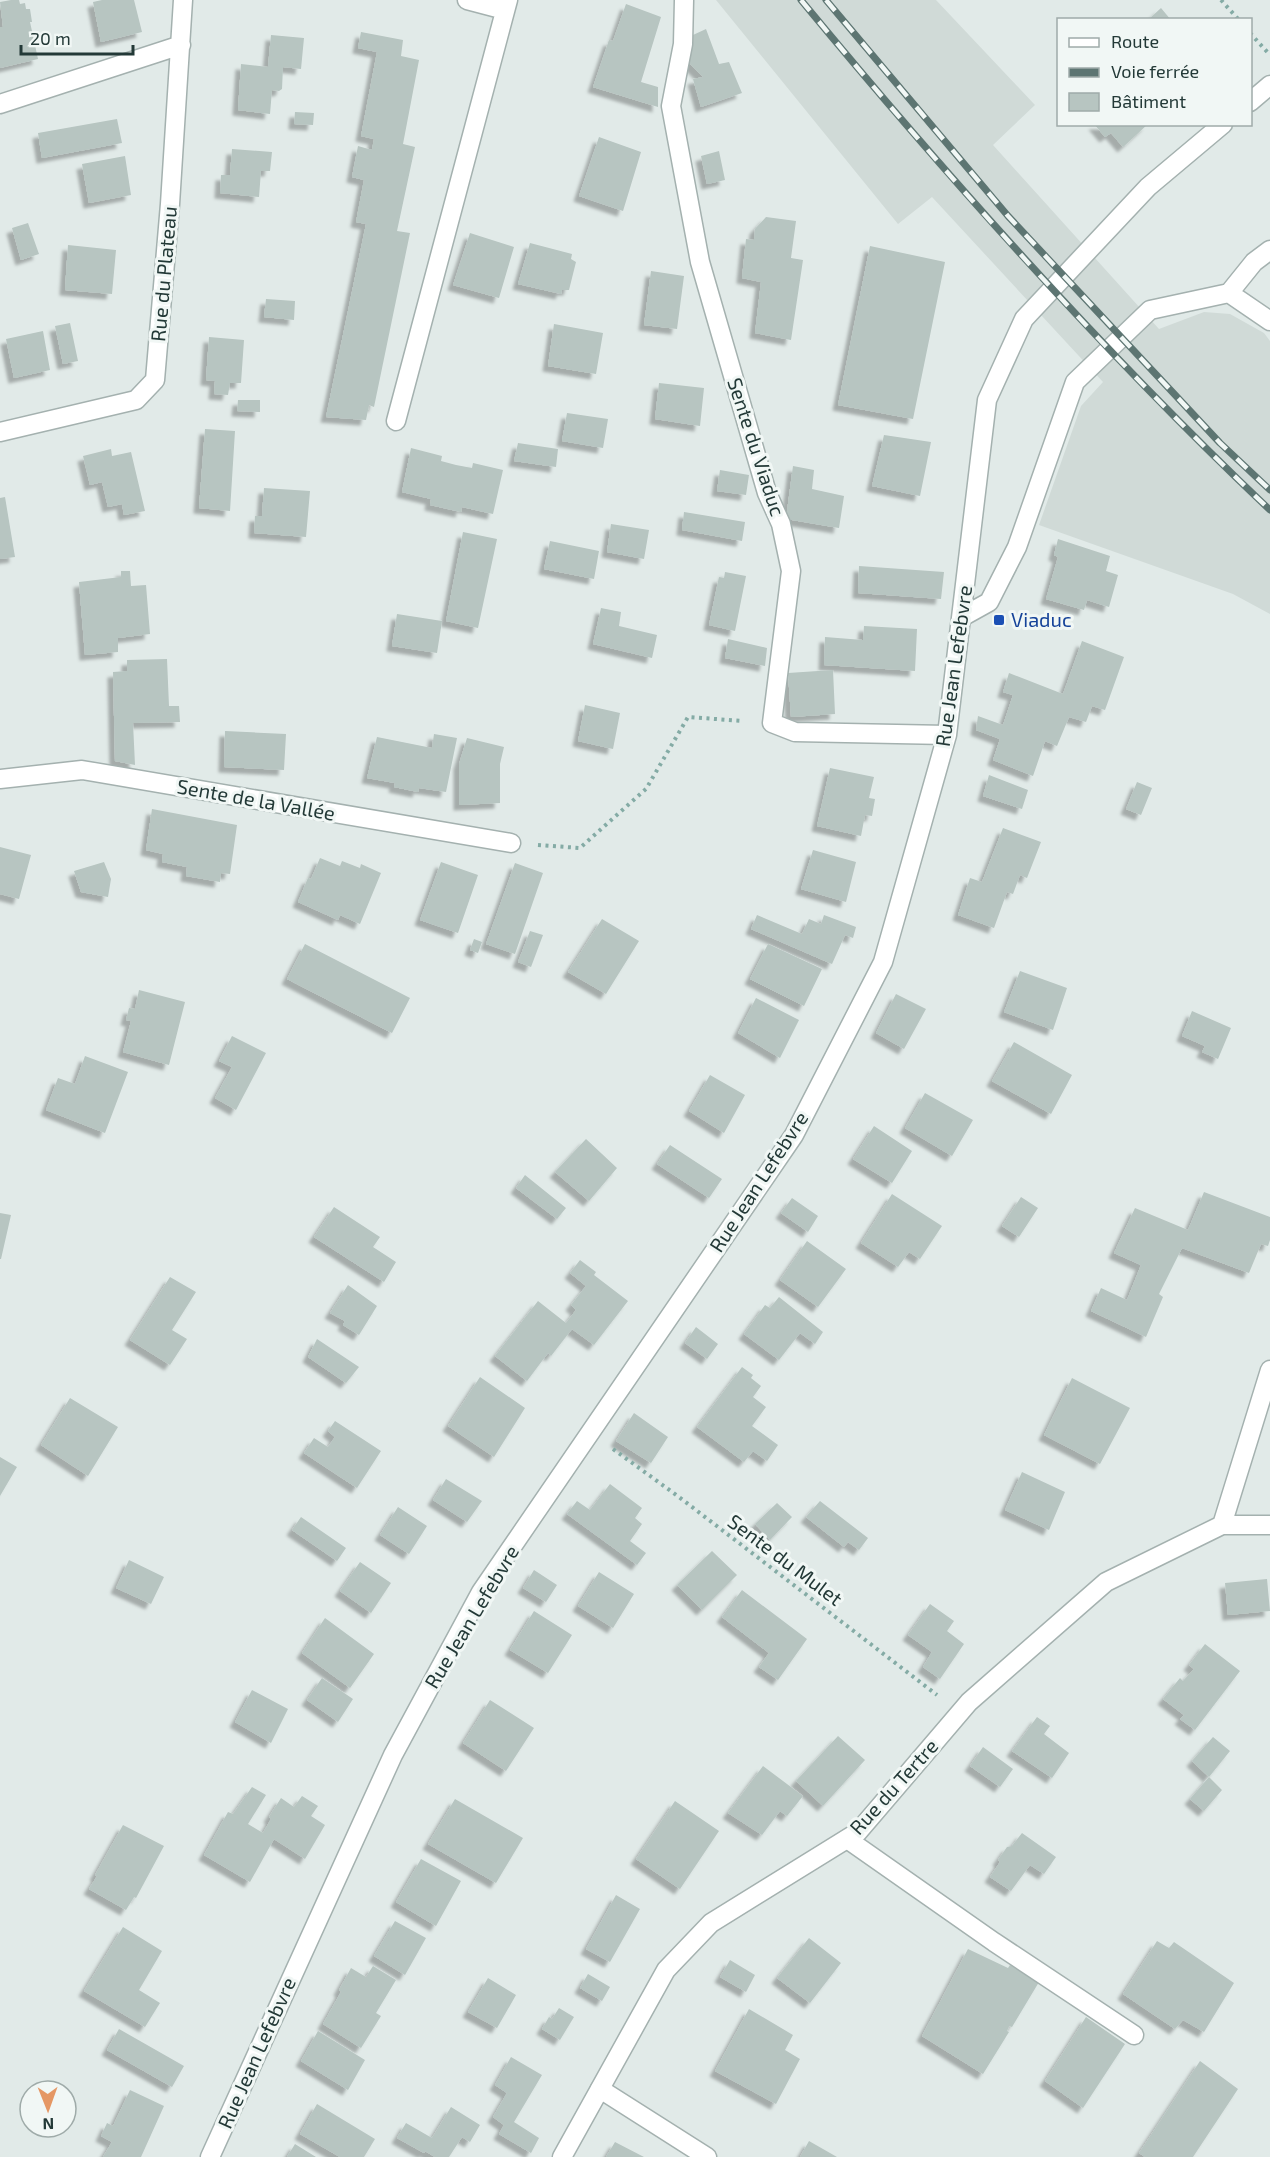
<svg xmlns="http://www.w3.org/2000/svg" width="1270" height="2157" viewBox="0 0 1270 2157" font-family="'Exo 2',sans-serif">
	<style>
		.built { fill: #d0dad7 }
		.building { fill: #b7c5c1; filter: url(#shadow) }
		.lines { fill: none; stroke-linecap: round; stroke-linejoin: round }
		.lane-casing { stroke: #a4b1af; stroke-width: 21 }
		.street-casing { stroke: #a4b1af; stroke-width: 21 }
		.path { stroke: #84aba5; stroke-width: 4; stroke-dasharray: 3 4.5; stroke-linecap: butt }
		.lane { stroke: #fff; stroke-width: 18 }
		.street { stroke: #fff; stroke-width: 18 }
		.rail-casing { stroke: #5d7572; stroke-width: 7 }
		.rail { stroke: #f1f7f5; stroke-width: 4.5; stroke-dasharray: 14; stroke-linecap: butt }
		.transit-dot { fill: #1a4fb4; stroke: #f1f7f5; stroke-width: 2 }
		.labels { text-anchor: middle; stroke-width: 6; stroke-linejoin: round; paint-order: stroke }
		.street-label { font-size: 20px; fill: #233937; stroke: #f1f7f5 }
		.transit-label { font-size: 20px; fill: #164399; stroke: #f1f7f5; text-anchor: start }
	</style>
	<defs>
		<filter id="shadow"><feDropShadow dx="-5.5" dy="5.5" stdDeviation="1.5" flood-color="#0004"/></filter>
	</defs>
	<rect width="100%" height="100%" fill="#e1eae8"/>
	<!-- built -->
	<path class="built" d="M716,0h220l99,105 -42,40 166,184 45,-17 26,2 34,19 6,8v273l-37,-20 -194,-69 42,-119 22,-24 -171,-185 -34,27z"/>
	<!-- building -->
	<path class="building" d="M11,0h8l1,4 5,-1 1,6h4l2,13h-2l8,37 -38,9v-41h3l-3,-25z
		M102,0h32l8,32 -41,10 -8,-40z
		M626,4l35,13 -20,65 17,5v20l-65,-20 16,-47 4,1z
		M1161,8l10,12h-23z
		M706,29l13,35 10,-2 13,31 -41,14 -8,-28 10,-2 -14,-14 4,-28z
		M361,32l42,8 -2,16 18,4 -16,84 12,3 -18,84 13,2 -36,174 -5,-2 -3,15 -40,-3 40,-193 -10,-2 8,-42 -12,-3 6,-31 14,4 2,-11 -13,-3 16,-84 -19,-4z
		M271,35l33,3 -3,31 -18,-2 -1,22 -3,2 -7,-1 -2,24 -32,-4 3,-46 27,3z
		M295,112l19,1 -1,12 -19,-1z
		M117,119l5,24 -80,15 -4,-25z
		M1094,124h54l-25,23 -12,-14 -6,4z
		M599,137l42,15 -18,59 -44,-15z
		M232,149l40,3 -2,19h-9l-2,26 -39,-4 1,-18h9z
		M719,151l6,29 -18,4 -6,-28z
		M125,156l6,39 -42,8 -7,-39z
		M766,217l30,4 -5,37 12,2 -12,80 -36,-7 6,-51 -19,-4 4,-39 8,1 1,-11z
		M28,223l11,31 -18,6 -9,-32z
		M470,233l44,14 -15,51 -46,-13z
		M530,243l42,11 -1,5 5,3 -7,28h-7l-1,4 -43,-10z
		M68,245l48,5 -4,44 -47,-4z
		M870,246l75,16 -32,157 -75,-14z
		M651,271l33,5 -7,53 -33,-4z
		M266,299l29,2 -1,19 -30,-3z
		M70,323l8,38 -15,3 -8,-38z
		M554,324l49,9 -7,41 -48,-8z
		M43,331l7,39 -36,8 -8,-39z
		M209,337l35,3 -3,43h-11l-2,12 -14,-1 1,-13 -9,-1z
		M659,383l45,5 -4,38 -45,-7z
		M238,400h22v12l-23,-1z
		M567,413l41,6 -5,29 -41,-7z
		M205,429l30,2 -5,80 -31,-3z
		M884,435l47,7 -11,54 -48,-10z
		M518,443l40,6 -2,18 -42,-6z
		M411,448l31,8 -1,5 15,4 16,3 1,-5 30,7 -10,44 -31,-7 -1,5 -31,-7 1,-6 -29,-7z
		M111,449l1,7 19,-4 14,59 -21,4 -2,-11 -14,3 -6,-25 -12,3 -7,-29z
		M793,466l21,4 -2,19 32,7 -5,32 -53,-9z
		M720,470l29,5 -3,20 -29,-4z
		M264,488l46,3 -4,46 -52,-4 1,-17h7z
		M5,497l10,60 -15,2v-61z
		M684,512l61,10 -3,19 -60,-11z
		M611,524l38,6 -5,29 -37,-7z
		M463,532l34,7 -19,89 -32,-7z
		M1058,539l52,17 -4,15 12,4 -9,32 -22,-7 -3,10 -38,-11 12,-42 -4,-2z
		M550,541l49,10 -5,28 -50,-10z
		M859,566l85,6 -3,27 -83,-6z
		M121,571h9l1,15 15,-1 4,49 -32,4v14l-33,3 -6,-73 42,-5z
		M725,572l21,4 -11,55 -26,-6 10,-48 5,1z
		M601,608l20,4 -2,14 38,9 -5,23 -59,-14z
		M397,614l45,7 -5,32 -45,-7z
		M864,626l53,3 -2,42 -91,-6 1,-28 38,3z
		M728,639l39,9 -2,18 -40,-8z
		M1082,641l42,16 -19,53 -13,-4 -6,16 -17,-5 -12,29 -12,-5 -12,35 -40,-16 7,-21 -24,-9 2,-14 25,9 10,-30 -10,-3 6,-19 54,21z
		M167,659l2,47h10l1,16 -47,1 2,42 -20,-4 -2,-89 14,-1v-11z
		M833,670l2,44 -44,3 -3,-44z
		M585,705l35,8 -7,36 -35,-8z
		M225,731l61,3 -2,36 -60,-3z
		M434,734l23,4 -11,54 -27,-4 -1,4 -24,-5 1,-4 -28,-5 10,-41 55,11z
		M467,738l37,9 -4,17v39l-41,2v-41z
		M830,768l44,9 -5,21 6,1 -3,17 -7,-1 -4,21 -44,-10z
		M989,775l39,15 -6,19 -39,-13z
		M1137,782l15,6 -11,27 -15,-6z
		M152,809l85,16 -7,49 -9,-1 -1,9 -34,-6 1,-9 -25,-5 1,-8 -17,-4z
		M1003,828l38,14 -14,36 -7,-3 -7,19 -6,-2 -13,36 -36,-13 12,-37 12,4z
		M0,847l31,8 -12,44 -19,-5z
		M813,850l43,12 -10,40 -45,-13z
		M320,858l20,8 2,-5 18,7 1,-4 20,9 -21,51 -20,-9 -2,5 -40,-18 10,-24 3,1z
		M104,862l7,17 -3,18 -27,-5 -7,-21z
		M441,862l37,13 -20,58 -38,-13z
		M515,863l28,10 -28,81 -29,-10z
		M757,915l45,19 7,-15 12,5 3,-9 32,12 -3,11 -8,-3 -13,29 -81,-35z
		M602,919l37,22 -33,53 -38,-22z
		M530,931l13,4 -12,32 -13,-5z
		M474,939l8,3 -4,11 -8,-3z
		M305,944l105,54 -18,35 -105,-54z
		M768,944l54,25 -18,37 -54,-27z
		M1020,971l47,17 -14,42 -49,-18z
		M139,990l46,12 -16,63 -46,-13 8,-31 -5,-1 3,-12 6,1z
		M896,994l30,15 -22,40 -28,-16z
		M756,998l43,22 -19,38 -42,-25z
		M1192,1011l39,17 -13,31 -16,-7 3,-6 -23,-10z
		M232,1036l34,17 -30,57 -21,-12 17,-31 -13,-6z
		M1014,1042l58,33 -21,39 -59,-33z
		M85,1056l43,16 -23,61 -59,-23 12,-32 17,6z
		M710,1075l35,20 -21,38 -35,-22z
		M925,1093l48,27 -21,36 -47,-28z
		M874,1126l38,25 -20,32 -39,-24z
		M586,1139l31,29 -28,33 -34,-29z
		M670,1145l52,34 -13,19 -52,-34z
		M525,1175l41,33 -9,11 -41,-31z
		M1204,1192l66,25v23l-2,6 -7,-2 -12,29 -67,-25 -23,46 4,3 -17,40 -55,-26 10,-23 26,12 14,-35 -27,-12 21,-45 53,22z
		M892,1194l50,32 -22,33 -11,-7 -11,15 -37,-24z
		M1021,1197l17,11 -19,29 -17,-11z
		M792,1198l26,18 -10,16 -27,-19z
		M334,1207l46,30 -7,10 23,15 -12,20 -70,-45z
		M0,1213l11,2 -10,44h-1z
		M807,1241l39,28 -28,38 -38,-27z
		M580,1260l16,12 -2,3 34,26 -34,44 -22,-16 -21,27 -3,-3 -21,28 -32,-25 43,-55 28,22 10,-13 -5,-5 15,-19 -16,-13z
		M170,1277l26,15 -24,38 15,9 -17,26 -40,-25z
		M348,1285l29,21 -18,29 -16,-10 2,-4 -15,-8z
		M779,1297l44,35 -8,12 -15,-11 -21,27 -35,-26 21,-29 5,3z
		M696,1327l22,17 -11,15 -22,-16z
		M317,1339l42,28 -13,16 -38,-26z
		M742,1367l11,8 -2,3 10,8 -8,11 13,10 -14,19 26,19 -11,16 -14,-10 -9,11 -47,-35z
		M480,1377l45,31 -31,49 -46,-31z
		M1072,1378l58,30 -30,56 -56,-29z
		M70,1398l48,29 -30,49 -47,-31z
		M634,1413l34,24 -17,26 -35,-22z
		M335,1421l46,30 -24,37 -53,-35 10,-15 14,9 7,-10 -7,-6z
		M0,1457l17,10 -17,29z
		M1022,1472l43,20 -16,38 -44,-20z
		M446,1479l36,22 -15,21 -34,-22z
		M610,1484l32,24 -7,10 7,6 -12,17 16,12 -9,12 -70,-51 10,-13 13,9z
		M820,1501l48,37 -9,12 -11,-8 -4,5 -38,-30z
		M777,1503l15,14 -22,23 -15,-16z
		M398,1507l29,19 -18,28 -29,-19z
		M301,1517l45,31 -9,13 -45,-31z
		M712,1551l25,24 -35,35 -25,-25z
		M129,1560l35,17 -13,27 -35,-16z
		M360,1562l31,21 -20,30 -31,-22z
		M534,1570l23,15 -11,17 -23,-14z
		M599,1572l35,22 -21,34 -35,-22z
		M1267,1579l3,32 -42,4 -3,-32z
		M742,1590l65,49 -29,41 -19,-13 10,-14 -47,-36z
		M930,1604l24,17 -7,10 17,13 -24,35 -17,-12 9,-15 -24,-17z
		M534,1611l38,24 -24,38 -38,-23z
		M325,1618l49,36 -24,34 -48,-35z
		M1205,1644l35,27 -45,59 -15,-11 4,-4 -21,-16 17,-21 3,3 11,-12 -5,-4z
		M322,1678l31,21 -15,23 -31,-22z
		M252,1690l36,19 -17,34 -36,-21z
		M490,1700l44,28 -28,43 -43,-28z
		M1037,1717l13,9 -6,8 25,19 -17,25 -40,-27z
		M838,1736l27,24 -42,46 -27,-25z
		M1213,1737l17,14 -21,26 -17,-16z
		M983,1747l30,22 -13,18 -30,-21z
		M763,1766l40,30 -16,20 -7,-5 -18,24 -34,-22z
		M1209,1777l13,13 -18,21 -14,-12z
		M252,1787l14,8 -18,29 15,9 8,-14 -2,-2 12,-19 13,9 8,-11 16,10 -7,10 14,9 -20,34 -31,-20 -24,43 -46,-27 24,-43 5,2z
		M455,1799l68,39 -27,45 -68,-39z
		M675,1801l44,30 -39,58 -44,-30z
		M123,1825l41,21 -28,52 -2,-1 -8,13 -37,-21 8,-13 -2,-1z
		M1022,1833l34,24 -12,17 -14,-9 -19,26 -21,-14 10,-15 -2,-2 9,-13 5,-1z
		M421,1859l40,22 -25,45 -40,-24z
		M616,1895l24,14 -30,53 -24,-13z
		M395,1921l31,17 -21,37 -31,-19z
		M123,1927l39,24 -23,39 21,13 -15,24 -61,-36z
		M809,1938l32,25 -31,40 -33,-25z
		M1157,1941l12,7 5,-6 60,41 -30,49 -21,-12 -8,9 -52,-35z
		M968,1949l40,19 2,-3 29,17 -27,45 -3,-1 -2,5 2,1 -26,42 -61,-38z
		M730,1960l25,15 -9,17 -26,-15z
		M373,1966l23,14 -20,33 5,3 -20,32 -38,-24 18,-32 -2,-2 12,-22 15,9z
		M588,1974l22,13 -8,14 -22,-13z
		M488,1978l28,17 -19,33 -29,-16z
		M559,2008l15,9 -14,23 -18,-11 7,-12 3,2z
		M749,2009l44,26 -8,15 15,9 -24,45 -61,-33z
		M1086,2017l39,27 -42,64 -38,-27z
		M119,2029l65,37 -12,21 -65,-37z
		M318,2031l47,29 -17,30 -47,-29z
		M511,2057l31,18 -28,47 25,16 -8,15 -32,-19 5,-9 -11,-8 14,-24 -12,-8z
		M1200,2061l38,28 -45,68h-48l-6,-4z
		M130,2090l34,16 -23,51h-38l9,-15 -11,-6 6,-13 6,3z
		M317,2104l58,35 -11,18h-24l-40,-23z
		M451,2107l29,18 -10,17 -8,-5 -13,20h-14l-10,-6 -1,2 -27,-15 9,-15 26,15z
		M809,2141l28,16h-37z
		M615,2142l29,15h-38z
		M295,2144l21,13h-29z"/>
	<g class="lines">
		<!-- lane casing -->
		<g class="lane-casing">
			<path id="lane" d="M467,0l38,10
				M396,421l112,-421
				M847,1839l147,103 140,93
				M600,2089l107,68"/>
		</g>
		<!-- street casing -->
		<g class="street-casing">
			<path id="street" d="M684,0l-1,44 -12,62 29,156 67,231 14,31 10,47 -19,152 23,9 152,3
				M1250,102l20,-17
				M0,104l181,-59
				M1229,293l41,28
				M0,432l136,-32 19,-20 15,-176 13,-204
				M962,617l27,-15 28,-55 58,-165 75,-72 79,-17 25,-31 16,-12
				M0,779l82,-9 429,73
				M1222,1525l48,-155
				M210,2157l183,-402 88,-163 313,-457 89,-173 64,-227 40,-335 37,-81 124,-132 75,-63
				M562,2157l104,-187 45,-47 147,-91 111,-130 137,-120 116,-57h48"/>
		</g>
		<!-- path -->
		<path class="path" d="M1221,0l18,20
			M1250,33l20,22
			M538,845l42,3 66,-59 42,-72 55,4
			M613,1449l66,48 258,198"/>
		<!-- lane -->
		<use href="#lane" class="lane"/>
		<!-- street -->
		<use href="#street" class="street"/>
		<!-- rail casing -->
		<g class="rail-casing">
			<path id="rail" d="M801,0c147,178 301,351 469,510
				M826,0l182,216 212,227 50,47"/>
		</g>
		<!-- rail -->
		<use href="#rail" class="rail"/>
	</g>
	<!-- markers -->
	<rect class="transit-dot" x="993" y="614" width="12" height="12" rx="3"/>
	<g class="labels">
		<!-- street labels -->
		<g class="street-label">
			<text transform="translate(164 274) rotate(-85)" y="7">Rue du Plateau</text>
			<text transform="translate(756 447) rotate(72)" y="7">Sente du Viaduc</text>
			<text transform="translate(954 666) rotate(-82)" y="7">Rue Jean Lefebvre</text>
			<text transform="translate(256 800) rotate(10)" y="7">Sente de la Vallée</text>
			<text transform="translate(759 1182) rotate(-57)" y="7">Rue Jean Lefebvre</text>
			<text transform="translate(785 1560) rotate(37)" y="7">Sente du Mulet</text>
			<text transform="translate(472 1617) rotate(-59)" y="7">Rue Jean Lefebvre</text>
			<text transform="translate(894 1787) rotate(-48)" y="7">Rue du Tertre</text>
			<text transform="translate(257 2053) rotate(-66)" y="7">Rue Jean Lefebvre</text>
		</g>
		<!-- transit labels -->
		<g class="transit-label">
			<text x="1011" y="627">Viaduc</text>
		</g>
	</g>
	<!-- legend -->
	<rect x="1057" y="18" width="195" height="108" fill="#f1f7f5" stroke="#9faba9" stroke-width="1.5"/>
	<rect x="1069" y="38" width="30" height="9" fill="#ffffff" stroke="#9faba9" stroke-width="1.5"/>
	<text x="1111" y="48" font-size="18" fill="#233937">Route</text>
	<rect x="1069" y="68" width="30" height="9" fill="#5d7572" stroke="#9faba9" stroke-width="1.5"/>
	<text x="1111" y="78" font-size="18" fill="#233937">Voie ferrée</text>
	<rect x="1069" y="93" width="30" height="18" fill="#b7c5c1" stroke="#9faba9" stroke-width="1.5"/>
	<text x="1111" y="108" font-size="18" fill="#233937">Bâtiment</text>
	<!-- north arrow -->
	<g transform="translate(48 2109) rotate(179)"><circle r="28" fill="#f1f7f5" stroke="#9faba9" stroke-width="1.5"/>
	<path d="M0-4.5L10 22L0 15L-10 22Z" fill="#e59764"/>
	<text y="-9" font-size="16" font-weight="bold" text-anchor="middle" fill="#233937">N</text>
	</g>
	<!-- scale -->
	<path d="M21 45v9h112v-9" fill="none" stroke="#233937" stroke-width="3"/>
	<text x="30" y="45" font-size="18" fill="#233937" stroke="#f1f7f5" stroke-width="4.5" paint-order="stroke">20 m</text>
</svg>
